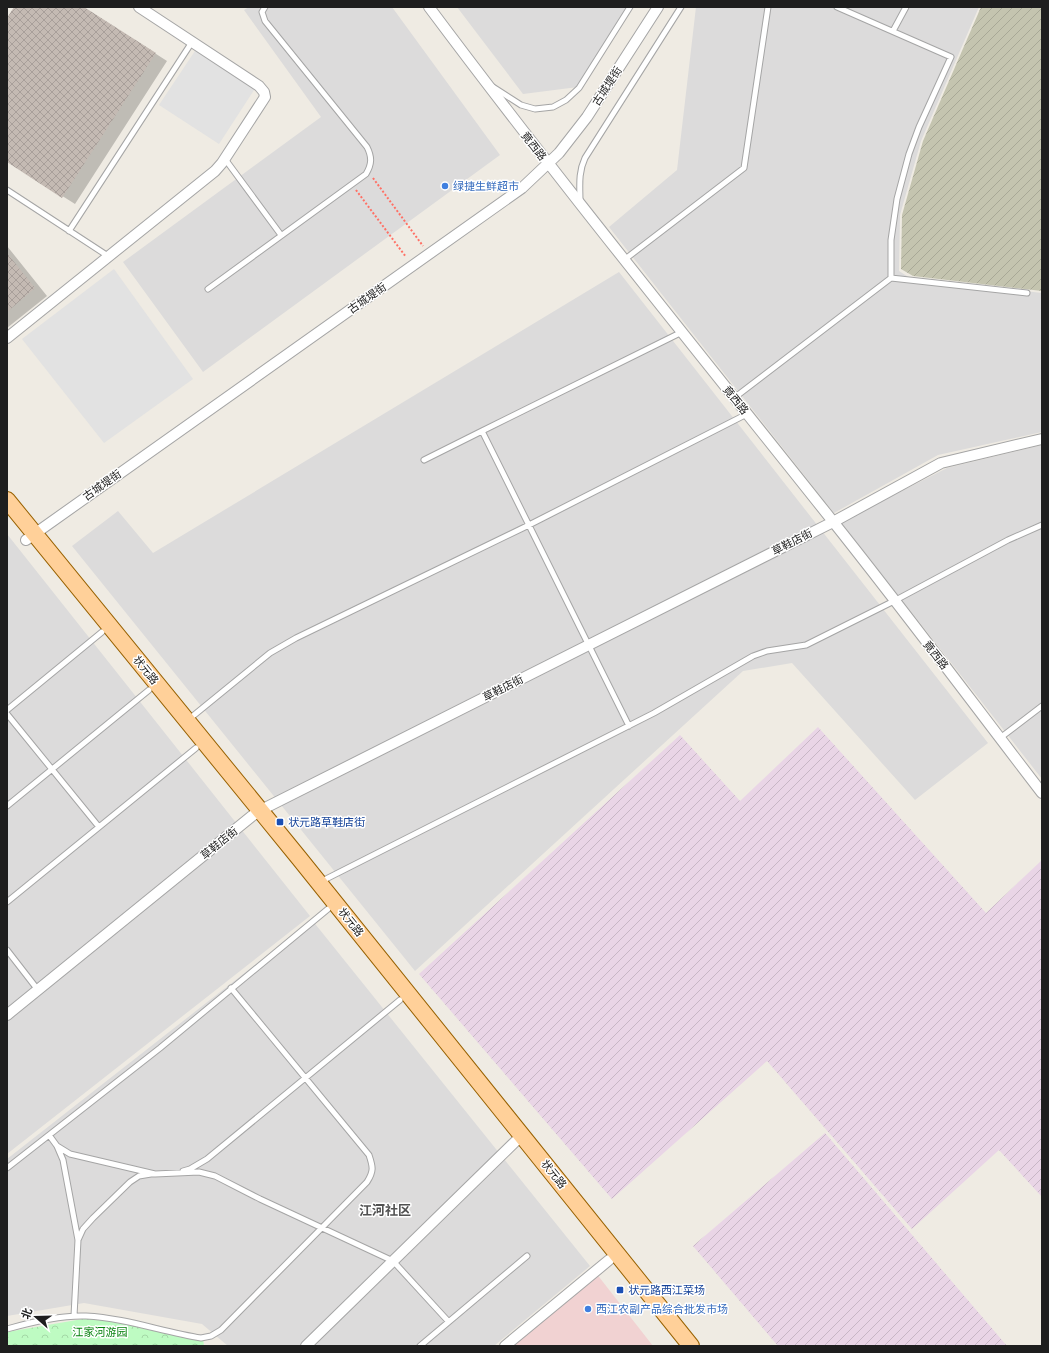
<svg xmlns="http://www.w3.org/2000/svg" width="1049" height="1353" viewBox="0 0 1049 1353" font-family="'Titillium Web','Noto Sans SC',sans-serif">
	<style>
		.residential { fill: #dcdbdb }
		.commercial { fill: #f1d2d2 }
		.industrial { fill: url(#industrial-furrows) }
		.construction { fill: url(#construction-furrows) }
		.park { fill: url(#park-crowns) }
		.parking { fill: #e2e2e2 }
		.shadow { fill: #0003 }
		.building { fill: url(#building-cross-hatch) }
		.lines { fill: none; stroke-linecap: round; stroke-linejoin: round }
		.lane-casing { stroke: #a5a5a5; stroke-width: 7 }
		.street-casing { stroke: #a5a5a5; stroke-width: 12 }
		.primary-casing { stroke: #986100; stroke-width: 18 }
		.path { stroke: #ff7065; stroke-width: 2; stroke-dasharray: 2 2; stroke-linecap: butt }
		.lane { stroke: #fff; stroke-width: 5 }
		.street { stroke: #fff; stroke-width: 10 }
		.primary { stroke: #ffd099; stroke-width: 16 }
		.shop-dot { fill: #3f7fe0; stroke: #fff; stroke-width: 1.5 }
		.transit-dot { fill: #1a4fb4; stroke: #fff; stroke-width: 1.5 }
		.labels { text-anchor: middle; stroke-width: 3; stroke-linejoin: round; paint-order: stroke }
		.street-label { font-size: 11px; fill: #1e1e1e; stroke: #fff }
		.shop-label { font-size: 11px; fill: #366cbe; stroke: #fff; text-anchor: start }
		.transit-label { font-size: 11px; fill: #164399; stroke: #fff; text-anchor: start }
		.park-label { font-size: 11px; fill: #07810e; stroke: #fff }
		.quarter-label { font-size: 13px; font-weight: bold; fill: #515151; stroke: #fff }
	</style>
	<defs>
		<pattern id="industrial-furrows" width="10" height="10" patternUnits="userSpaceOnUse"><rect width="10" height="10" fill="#e9d5e6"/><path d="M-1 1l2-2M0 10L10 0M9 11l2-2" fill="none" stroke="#c7b6c5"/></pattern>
		<pattern id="construction-furrows" width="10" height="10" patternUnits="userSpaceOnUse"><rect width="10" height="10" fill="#c4c4af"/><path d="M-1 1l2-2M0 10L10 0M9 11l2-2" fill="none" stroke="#a8a896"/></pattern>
		<pattern id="park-crowns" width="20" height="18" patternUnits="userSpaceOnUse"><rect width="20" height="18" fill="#befbc2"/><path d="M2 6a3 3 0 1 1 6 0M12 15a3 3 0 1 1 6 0" fill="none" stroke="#a3d7a6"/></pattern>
		<pattern id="building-cross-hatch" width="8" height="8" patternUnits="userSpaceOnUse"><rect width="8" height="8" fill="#c4bab3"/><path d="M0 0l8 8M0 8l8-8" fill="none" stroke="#a89f9a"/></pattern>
	</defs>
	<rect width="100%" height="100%" fill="#efebe3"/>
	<!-- residential -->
	<path class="residential" d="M249,7h143l108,148 -297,217 -80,-110 198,-145 -77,-107z
		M457,7h171l-50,80 -55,7z
		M696,7h283l-58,134 -21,74 -1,56 11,7 132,15v139l-104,23 -104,58 -225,-286 68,-57z
		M619,272l369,471 -73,57 -123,-137 -49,8 -328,300 -343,-425 46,-35 35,42z
		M1042,445v334l-201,-257 106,-54z
		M7,534l303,382 -303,238z
		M312,920l278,346 -96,80h-266l-26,-22 -118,-21 -77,13v-157z"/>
	<!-- commercial -->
	<path class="commercial" d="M596,1273l57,73h-146z"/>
	<!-- industrial -->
	<path class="industrial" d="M818,727l168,186 56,-53v337l-43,-47 -87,79 -145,-168 -155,138 -193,-225 261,-239 60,66z
		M825,1133l182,213h1h-230l-85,-100z"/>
	<!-- construction -->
	<path class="construction" d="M981,7h61v284l-129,-15 -12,-7 1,-54 21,-74z"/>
	<!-- park -->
	<path class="park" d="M100,1316l103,23 1,7h-197v-14z"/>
	<!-- parking -->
	<path class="parking" d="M197,48l59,39 -37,57 -60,-39z
		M114,269l79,110 -89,64 -82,-104z"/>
	<!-- shadow -->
	<path class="shadow" d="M15,7h68l84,54 -92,143 -68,-43v-141z
		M7,246l40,50 -40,32z"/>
	<!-- building -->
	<path class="building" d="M14,7h70l72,46 -94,145 -55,-36v-144z
		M7,253l28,35 -28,24z"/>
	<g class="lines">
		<!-- lane casing -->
		<g class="lane-casing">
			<path id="lane" d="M893,31l13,-24
				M493,87l28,18 14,4 18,-2 13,-7 13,-12 51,-81
				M225,159l56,76
				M7,190l101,66
				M580,202c0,-16 -2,-29 5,-44l96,-151
				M69,231l123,-189
				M624,260l120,-92 24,-161
				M891,278l136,15
				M208,289l158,-115c6,-10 6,-17 1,-27l-102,-126 -3,-9 3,-5
				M734,398l157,-120v-38l6,-41 12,-45 10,-27 32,-70 -114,-50
				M424,460l58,-29
				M7,710l95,-78
				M7,714l92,113
				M188,720l82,-67 26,-15 233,-113 218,-111
				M629,726l-147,-295 200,-99
				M1000,738l42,-32
				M7,806l142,-116
				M320,882l334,-169 99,-57 14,-5 39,-6 88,-44 114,-61 34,-15
				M7,902l189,-154
				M7,950l31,40
				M49,1135l8,11 6,14 15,80 -4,76
				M57,1146l13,8 85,20 44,-2 16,4 45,23 133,62 55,60
				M7,1168l153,-120 168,-139
				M183,1171l7,-2 17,-10 193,-159
				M78,1240l5,-11 10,-11 37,-36 9,-6 12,-2
				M7,1329c25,-7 53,-14 79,-13 39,2 77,16 115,22l10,-2 10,-6 146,-148c7,-11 6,-15 2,-27l-138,-167
				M420,1346l107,-90"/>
		</g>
		<!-- street casing -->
		<g class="street-casing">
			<path id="street" d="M429,7c130,174 267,342 402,512 72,90 141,183 211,274
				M7,338l208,-167 7,-8 43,-66 -1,-5 -5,-6 -120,-79
				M26,540l496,-352 37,-35 28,-36 71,-110
				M7,1015l245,-199 9,-6 572,-288 108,-59 101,-24
				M306,1346l216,-211
				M505,1346l104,-86"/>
		</g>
		<!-- primary casing -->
		<g class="primary-casing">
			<path id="primary" d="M7,500l292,358 392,488"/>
		</g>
		<!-- path -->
		<path class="path" d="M373,178l50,68
			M356,190l50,67"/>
		<!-- lane -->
		<use href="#lane" class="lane"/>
		<!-- street -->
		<use href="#street" class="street"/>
		<!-- primary -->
		<use href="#primary" class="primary"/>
	</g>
	<!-- markers -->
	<g class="shop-dot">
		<circle cx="445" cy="186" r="4"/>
		<circle cx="588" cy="1309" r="4"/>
	</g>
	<g class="transit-dot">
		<rect x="276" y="818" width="8" height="8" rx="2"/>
		<rect x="616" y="1286" width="8" height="8" rx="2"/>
	</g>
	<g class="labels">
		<!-- street labels -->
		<g class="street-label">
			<text transform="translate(607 86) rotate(-57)" y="4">古城堤街</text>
			<text transform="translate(534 146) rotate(52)" y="4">竟西路</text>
			<text transform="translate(367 298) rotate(-35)" y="4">古城堤街</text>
			<text transform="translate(736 400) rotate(51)" y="4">竟西路</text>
			<text transform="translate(102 485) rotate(-35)" y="4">古城堤街</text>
			<text transform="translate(792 542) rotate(-27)" y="4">草鞋店街</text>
			<text transform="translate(936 655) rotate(52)" y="4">竟西路</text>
			<text transform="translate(146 670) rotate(51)" y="4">状元路</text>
			<text transform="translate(503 688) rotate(-27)" y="4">草鞋店街</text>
			<text transform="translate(219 843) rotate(-39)" y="4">草鞋店街</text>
			<text transform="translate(351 922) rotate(51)" y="4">状元路</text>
			<text transform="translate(554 1174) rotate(51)" y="4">状元路</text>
		</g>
		<!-- shop labels -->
		<g class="shop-label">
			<text x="453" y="190">绿捷生鲜超市</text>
			<text x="596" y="1313">西江农副产品综合批发市场</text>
		</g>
		<!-- transit labels -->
		<g class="transit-label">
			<text x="288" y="826">状元路草鞋店街</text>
			<text x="628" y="1294">状元路西江菜场</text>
		</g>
		<!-- park labels -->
		<g class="park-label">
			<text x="100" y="1336">江家河游园</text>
		</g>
		<!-- quarter labels -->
		<g class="quarter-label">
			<text x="385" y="1215">江河社区</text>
		</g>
	</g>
	<!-- border -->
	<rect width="1049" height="1353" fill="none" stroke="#1e1e1e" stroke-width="16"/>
	<!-- north arrow -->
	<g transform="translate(36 1317) rotate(290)" stroke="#ffffff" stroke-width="3" paint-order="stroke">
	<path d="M0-3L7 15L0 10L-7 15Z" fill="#1e1e1e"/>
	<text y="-6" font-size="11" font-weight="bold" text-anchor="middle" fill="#1e1e1e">北</text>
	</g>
</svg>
